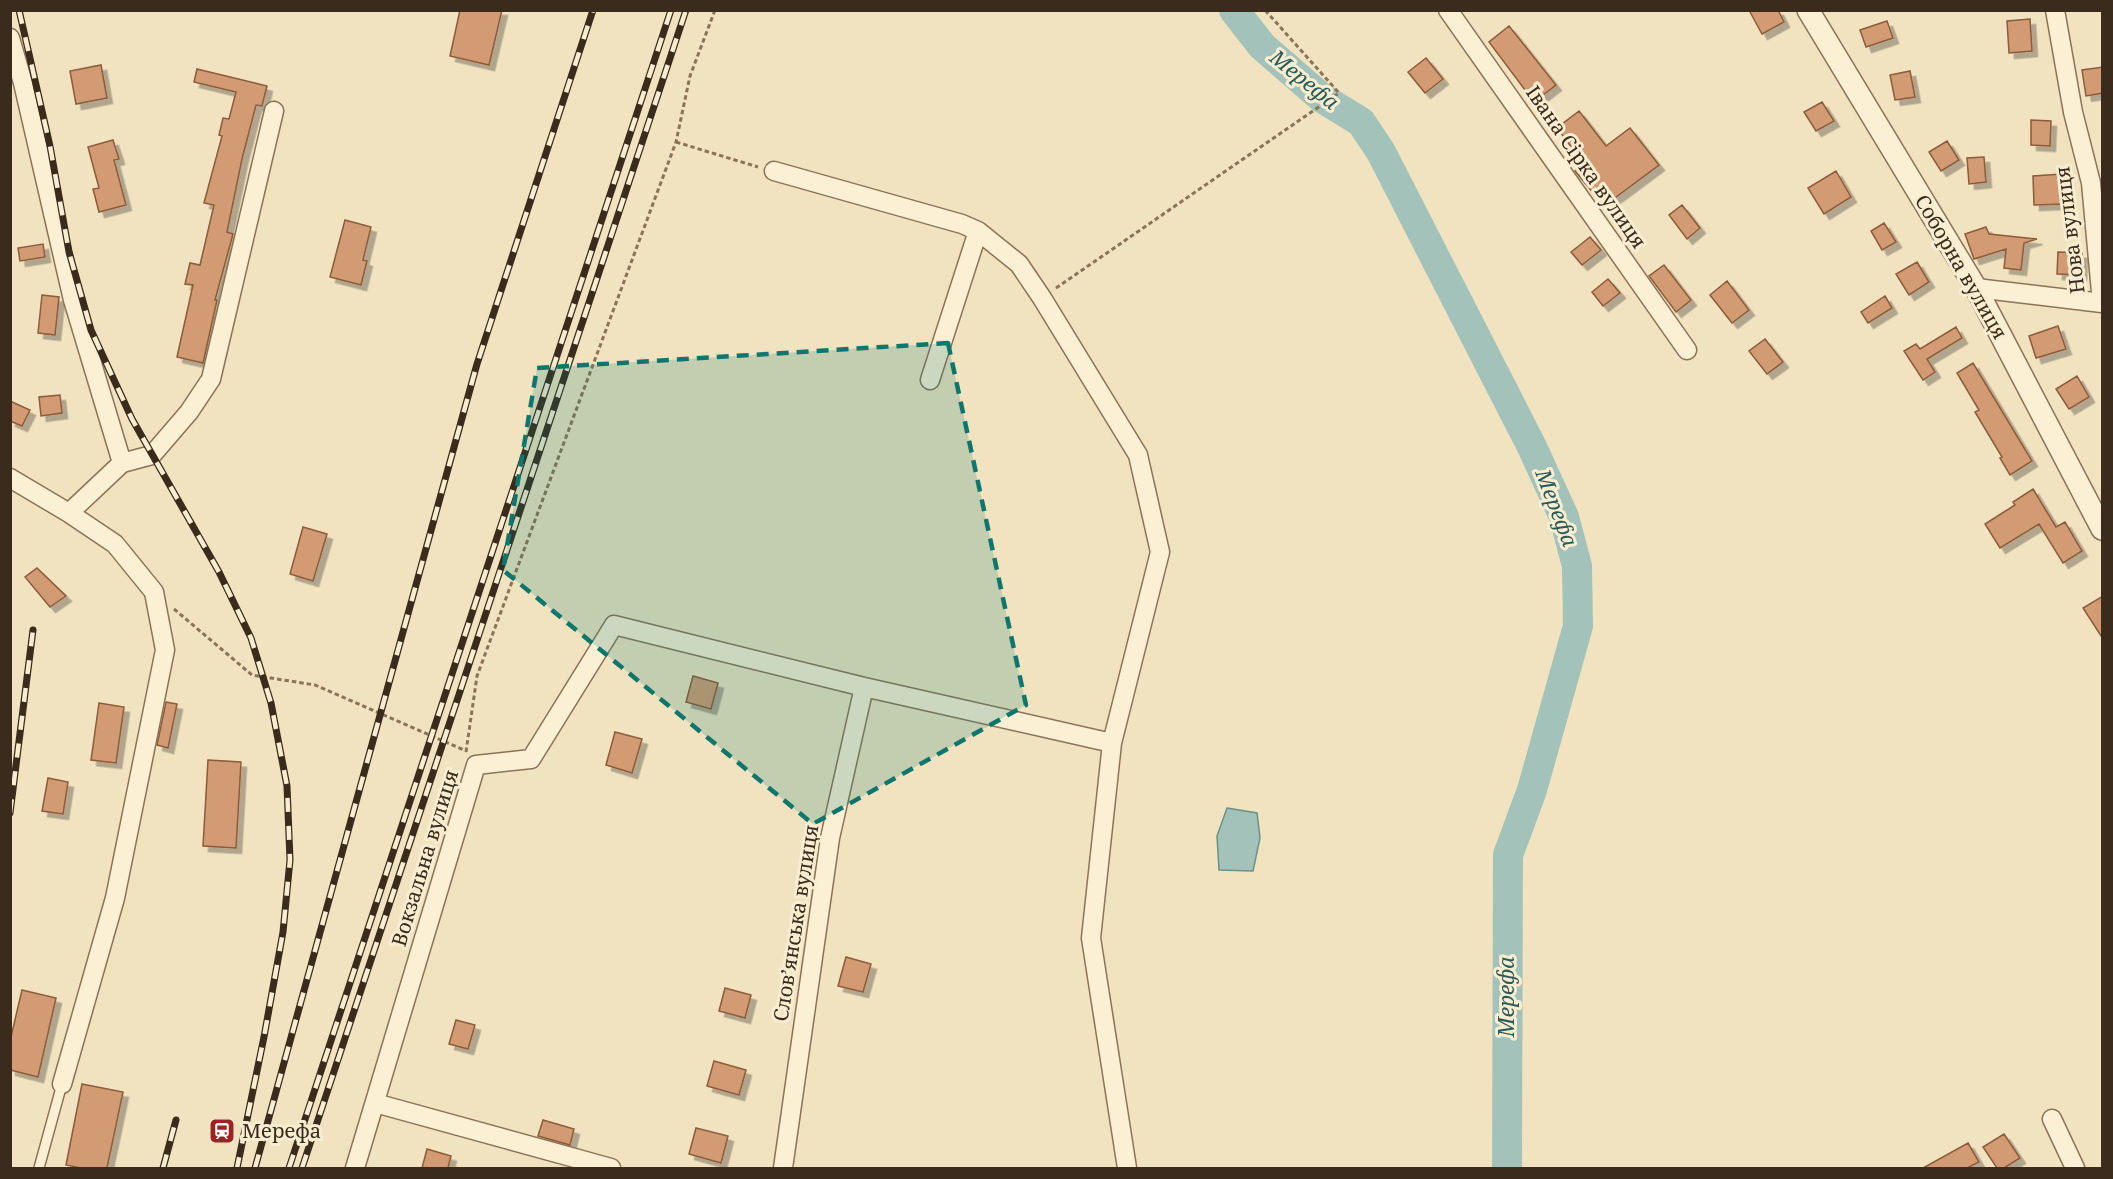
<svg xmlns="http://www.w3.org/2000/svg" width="2113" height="1179" viewBox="0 0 2113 1179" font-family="'Noto Serif',serif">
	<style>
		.water { fill: #a3c3ba; stroke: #6a9188; stroke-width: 1.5 }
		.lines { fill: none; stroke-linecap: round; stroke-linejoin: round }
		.river { stroke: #a3c3ba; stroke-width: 30 }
		.building { fill: #d29b73; stroke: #8c5b3b; stroke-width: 1.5; filter: url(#shadow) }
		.service-casing { stroke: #8b7357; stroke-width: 12 }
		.minor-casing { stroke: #8b7357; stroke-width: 21 }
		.tertiary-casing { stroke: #8b7357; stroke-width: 24 }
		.path { stroke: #8b7357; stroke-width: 3; stroke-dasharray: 4.5 3; stroke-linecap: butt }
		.service { stroke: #fbf0d4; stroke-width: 9 }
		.minor { stroke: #fbf0d4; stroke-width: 18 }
		.tertiary { stroke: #fbf0d4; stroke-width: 21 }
		.rail-casing { stroke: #3a2b1c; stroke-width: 7 }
		.rail { stroke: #f8edd0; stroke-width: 4.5; stroke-dasharray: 14; stroke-linecap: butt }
		.marked { fill: #0f766e; fill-opacity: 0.2; stroke: #0f766e; stroke-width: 4.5; stroke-dasharray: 12 8; stroke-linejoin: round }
		.labels { text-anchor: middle; stroke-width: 6; stroke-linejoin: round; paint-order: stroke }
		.street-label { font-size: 20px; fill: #3a2b1c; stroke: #f8edd0 }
		.poi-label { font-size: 20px; fill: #3a2b1c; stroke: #f8edd0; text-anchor: start }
		.water-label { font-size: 21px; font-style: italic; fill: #2a5b58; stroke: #f8edd0 }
	</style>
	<defs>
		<filter id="shadow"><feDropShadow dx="5.5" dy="5.5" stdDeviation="0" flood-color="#0004"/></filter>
	</defs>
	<rect width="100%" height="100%" fill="#f1e3c0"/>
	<!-- water -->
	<path class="water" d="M1227,808l30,5 3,25 -7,33 -34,-1 -2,-34z"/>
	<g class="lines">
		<!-- river -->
		<path class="river" d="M1234,10l28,36 60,52 39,24 20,30 151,295 32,70 13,49 1,60 -46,164 -24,65 -1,313"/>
	</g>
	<!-- building -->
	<path class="building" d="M460,10h42l-13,55 -39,-9z
		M1749,10h29l6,12 -22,12z
		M2030,19l2,32 -23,2 -2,-32z
		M1887,21l6,17 -27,9 -6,-17z
		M1509,26l47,59 -22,17 -45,-60z
		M1426,58l17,21 -18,14 -17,-21z
		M101,65l6,33 -31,6 -6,-33z
		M2103,67v26l-17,3 -4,-26z
		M197,69l70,17 -5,20 -6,-1 -14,54 -15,73 6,2 -18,66h2l-14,63 -26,-6 16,-72 -8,-1 5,-21 10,2 14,-60 -10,-2 18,-67 -3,-1 4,-17 6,1 7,-27 -42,-10z
		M1910,71l5,26 -20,3 -5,-25z
		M1822,102l12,19 -18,10 -12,-19z
		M1579,111l27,35 24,-18 29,37 -55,41 -29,-35 9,-7 -27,-36z
		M2031,120l20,1 -1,25 -19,-1z
		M113,140l6,19 -5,1 12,45 -27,7 -6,-23 6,-1 -11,-41z
		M1947,141l12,19 -18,11 -12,-19z
		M1984,157l2,25 -17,2 -2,-26z
		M1836,171l15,26 -27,17 -16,-26z
		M2062,174l1,30 -29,1 -1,-29z
		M1682,205l18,23 -13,11 -18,-24z
		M345,220l26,7 -8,33 4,1 -6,24 -31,-8z
		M1884,223l12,19 -14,8 -11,-19z
		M1986,227l3,7 48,5 -13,4 -3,27 -17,-2 2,-19 -32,10 -9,-25z
		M1590,237l11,13 -19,15 -11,-13z
		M43,244l2,13 -25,4 -2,-13z
		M2058,252l24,1 -1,22 -24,-1z
		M1917,262l12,20 -20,13 -13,-21z
		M1664,265l27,35 -15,12 -27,-36z
		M1608,279l12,14 -17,13 -11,-14z
		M1727,281l22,29 -17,13 -22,-28z
		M42,295l17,2 -4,38 -17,-2z
		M1885,296l7,12 -24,15 -7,-11z
		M2058,326l8,23 -30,9 -7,-22z
		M1956,327l6,11 -35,21 8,13 -12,8 -19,-29 12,-7 4,5z
		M1765,339l18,23 -16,12 -18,-23z
		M1973,363l59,98 -22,14 -10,-17 2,-1 -27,-45 4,-2 -22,-37z
		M2077,376l12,21 -20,12 -13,-20z
		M60,395l2,18 -21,3 -2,-19z
		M10,401l20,9 -8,16 -12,-5z
		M2033,489l23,38 9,-5 17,29 -19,12 -24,-39 -39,24 -15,-24 30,-19 -2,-3z
		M303,527l24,7 -14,47 -23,-7z
		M37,568l29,28 -16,11 -25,-30z
		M2103,596v43l-20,-31z
		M693,676l25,7 -7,26 -25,-7z
		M166,702l11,2 -9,44 -11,-3z
		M99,703l25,4 -8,56 -25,-3z
		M615,732l27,7 -10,34 -26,-8z
		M208,760l33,2 -5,86 -33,-2z
		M48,778l20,4 -5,32 -21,-3z
		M846,957l25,7 -8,28 -25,-6z
		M725,988l26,7 -6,23 -26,-7z
		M22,990l34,8 -18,79 -28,-7v-29z
		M456,1020l19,5 -7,24 -19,-5z
		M714,1061l32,9 -7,25 -32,-9z
		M82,1084l41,8 -16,76h-26l-15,-3z
		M543,1120l31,9 -4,16 -32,-9z
		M696,1128l32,8 -7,27 -32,-9z
		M2004,1134l16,24 -16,10h-7l-14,-21z
		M1968,1143l11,19 -12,6h-44z
		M427,1149l24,7 -3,12h-26z"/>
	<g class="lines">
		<!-- service casing -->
		<g class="service-casing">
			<path id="service" d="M39,1168l23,-84"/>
		</g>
		<!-- minor casing -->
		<g class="minor-casing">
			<path id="minor" d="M1448,10l239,340
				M2055,10l18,102 18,71 11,120
				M10,38l13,45 50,217 49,163
				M774,171l188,53 16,7 41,33 23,34 96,157 22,97 -48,191 -21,195 36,230
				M1976,288l126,15
				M930,380l48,-149
				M10,478l59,35 46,31 39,48 11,58 -50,248 -53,186
				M69,513l53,-50 30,-8 37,-43 22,-33 63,-268
				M375,1103l236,65
				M2052,1119l23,49
				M355,1168l121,-403 55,-6 83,-134 250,62 248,56
				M783,1168l47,-330 34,-151"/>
		</g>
		<!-- tertiary casing -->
		<g class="tertiary-casing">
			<path id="tertiary" d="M1808,10l168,278 126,241"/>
		</g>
		<!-- path -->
		<path class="path" d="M676,142l82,25
			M1056,288l283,-195 -74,-83
			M174,609l78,66 63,10 151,66
			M466,752l11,-76 199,-534 14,-66 25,-66"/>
		<!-- service -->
		<use href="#service" class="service"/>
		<!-- minor -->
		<use href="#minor" class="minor"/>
		<!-- tertiary -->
		<use href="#tertiary" class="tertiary"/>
		<!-- rail casing -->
		<g class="rail-casing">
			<path id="rail" d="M19,10l31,136 19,106 22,78 41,89 87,153 32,66 20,65 16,83 3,74 -7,72 -19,105 -27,131
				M10,813l23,-183
				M163,1168l13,-48
				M255,1168l222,-804 116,-354
				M289,1168l382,-1158
				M302,1168l384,-1158"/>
		</g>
		<!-- rail -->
		<use href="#rail" class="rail"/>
	</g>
	<!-- marked area -->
	<path class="marked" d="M948,343l78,362 -213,119 -310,-254 34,-202z"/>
	<!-- icons -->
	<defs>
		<g id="station-square" transform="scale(1.35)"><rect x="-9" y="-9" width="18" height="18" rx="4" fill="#9f2223" stroke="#f8edd0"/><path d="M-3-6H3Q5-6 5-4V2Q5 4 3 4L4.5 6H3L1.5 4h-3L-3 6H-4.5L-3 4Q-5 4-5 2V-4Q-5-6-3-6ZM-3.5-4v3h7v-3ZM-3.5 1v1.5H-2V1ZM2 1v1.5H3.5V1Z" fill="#fff"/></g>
	</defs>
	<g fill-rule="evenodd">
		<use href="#station-square" x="222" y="1131"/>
	</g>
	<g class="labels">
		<!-- street labels -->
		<g class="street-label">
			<text transform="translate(1586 167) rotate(55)" y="7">Івана Сірка вулиця</text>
			<text transform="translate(2070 230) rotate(-97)" y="7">Нова вулиця</text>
			<text transform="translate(1961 267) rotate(60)" y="7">Соборна вулиця</text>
			<text transform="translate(425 858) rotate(-73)" y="7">Вокзальна вулиця</text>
			<text transform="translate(796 923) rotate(-81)" y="7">Слов’янська вулиця</text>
		</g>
		<!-- poi labels -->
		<g class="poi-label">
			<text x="242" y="1138">Мерефа</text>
		</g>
		<!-- water labels -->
		<g class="water-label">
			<text transform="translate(1304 80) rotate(39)" y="7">Мерефа</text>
			<text transform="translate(1556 508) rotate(69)" y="7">Мерефа</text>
			<text transform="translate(1507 997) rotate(-90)" y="7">Мерефа</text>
		</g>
	</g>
	<!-- border -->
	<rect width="2113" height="1179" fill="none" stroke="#3a2b1c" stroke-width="24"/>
</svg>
